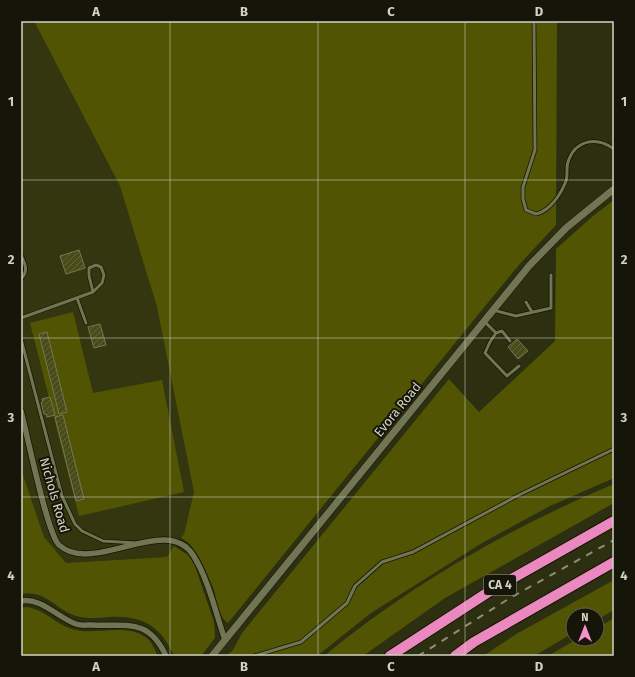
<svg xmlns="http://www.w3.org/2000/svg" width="635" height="677" viewBox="0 0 635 677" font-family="'Fira Sans',sans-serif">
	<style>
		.built { fill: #33360f }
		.green { fill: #515503 }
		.building { fill: url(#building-hatch); stroke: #737756 }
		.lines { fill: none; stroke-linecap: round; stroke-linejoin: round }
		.service-casing { stroke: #151600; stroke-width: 4.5 }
		.minor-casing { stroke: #151600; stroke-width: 7 }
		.tertiary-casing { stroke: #151600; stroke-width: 8 }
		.motorway-casing { stroke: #151600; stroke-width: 12 }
		.service { stroke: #717554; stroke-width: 3 }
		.minor { stroke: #717554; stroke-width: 5.5 }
		.tertiary { stroke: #717554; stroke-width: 7 }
		.motorway { stroke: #ec88c0; stroke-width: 10 }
		.rail { stroke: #8d9079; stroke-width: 2; stroke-dasharray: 7 7; stroke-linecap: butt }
		.grid { fill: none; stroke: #d2d4c3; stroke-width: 1; stroke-opacity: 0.55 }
		.labels { text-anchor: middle; stroke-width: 4; stroke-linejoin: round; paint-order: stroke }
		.shield { fill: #151609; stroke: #999b8b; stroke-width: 1 }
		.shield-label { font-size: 12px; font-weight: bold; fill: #d2d4c3 }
		.street-label { font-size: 13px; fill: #d2d4c3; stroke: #151609 }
		.neatline { fill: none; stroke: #d2d4c3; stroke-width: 1.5 }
		.grid-label { font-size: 13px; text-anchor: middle; font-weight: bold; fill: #d2d4c3 }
	</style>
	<defs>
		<pattern id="building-hatch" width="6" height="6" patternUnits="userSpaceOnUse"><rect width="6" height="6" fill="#494c18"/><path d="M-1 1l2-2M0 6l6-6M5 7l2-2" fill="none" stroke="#626538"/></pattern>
	</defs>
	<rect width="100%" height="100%" fill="#2c2f10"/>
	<!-- built -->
	<path class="built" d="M21,21h13l86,165 37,121 37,185 -10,42 -17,23 -101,6 -22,-26 -23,-68z"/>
	<!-- green -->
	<path class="green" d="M34,21h523l-1,204 -38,41 -50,61 -240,296c-10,-6 -11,-25 -15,-36 -7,-15 -16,-42 -32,-49l3,-4 10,-42 -37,-185 -37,-121z
		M614,200v278l-64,28 -68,37 -111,70 -54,43h-91l7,-6 9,-17 207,-254 30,33 76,-71 1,-92 37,-33z
		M73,312l20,81 69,-13 22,112 -105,24 -49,-193z
		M21,469l23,68 22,26 101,-6 7,-11 14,9 7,11 19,56 1,16 -14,18h-27c-13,-30 -32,-41 -65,-39 -11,1 -22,2 -33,-1 -20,-6 -31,-27 -55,-22z
		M614,484v19l-169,95 -82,58h-39c87,-72 187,-129 290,-172z
		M614,580v30l-17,10v-5h-24v18l-39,23h-51l35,-23z
		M26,607c18,2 27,15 43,21 25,10 58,-8 80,12 4,4 6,11 9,16h-137v-48z
		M614,618v38h-66l29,-17h20v-11z"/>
	<!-- building -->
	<path class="building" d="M79,250l6,18 -19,6 -6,-18z
		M100,324l6,21 -12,3 -6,-21z
		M47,332l20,80 -8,2 -20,-80z
		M517,339l11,12 -10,8 -10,-12z
		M50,397l5,18 -8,2 -1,-3h-2l-3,-11 2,-1 -1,-3z
		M63,415l21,84 -8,2 -21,-84z"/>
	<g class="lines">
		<!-- service casing -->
		<g class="service-casing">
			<path id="service" d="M534,21l1,129 -12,37v12l3,11 10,4c14,-3 25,-20 30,-33 2,-6 0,-13 2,-19 7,-22 28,-26 46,-13
				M21,255c4,9 8,16 0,24
				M77,298l9,25
				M526,302l6,10
				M493,310l23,6 35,-8v-33
				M21,318l72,-26 9,-9 2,-8 -3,-8 -5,-2 -7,3v8l4,16
				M484,321l12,12 6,-2 8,10
				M496,333l-6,9 -5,11 22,23 12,-10
				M21,339l41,157 13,28 7,7 21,10 33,2
				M254,656l47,-14 46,-39 8,-17 27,-24 31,-10 102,-55 99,-48"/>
		</g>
		<!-- minor casing -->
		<g class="minor-casing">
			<path id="minor" d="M21,411c6,22 26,123 38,134 34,31 107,-32 134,10 15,23 23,59 32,85
				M21,601c20,-4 37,17 55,23 5,2 11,1 15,1 35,2 57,-8 75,31"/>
		</g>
		<!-- tertiary casing -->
		<g class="tertiary-casing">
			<path id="tertiary" d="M212,656l317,-390 37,-38 48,-39"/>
		</g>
		<!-- motorway casing -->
		<g class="motorway-casing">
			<path id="motorway" d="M390,656l97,-63 127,-72
				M455,656l19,-14 140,-80"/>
		</g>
		<!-- service -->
		<use href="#service" class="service"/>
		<!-- minor -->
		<use href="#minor" class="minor"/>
		<!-- tertiary -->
		<use href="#tertiary" class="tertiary"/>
		<!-- motorway -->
		<use href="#motorway" class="motorway"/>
		<!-- rail -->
		<path class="rail" d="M418,656l92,-58 104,-58"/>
	</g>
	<!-- grid -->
	<path class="grid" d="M170,21v635M318,21v635M465,21v635M21,180h593M21,338h593M21,497h593"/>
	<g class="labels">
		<!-- shield labels -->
		<rect class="shield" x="484" y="575" width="32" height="20" rx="3"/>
		<g class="shield-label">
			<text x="500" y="589">CA 4</text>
		</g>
		<!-- street labels -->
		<g class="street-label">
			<text transform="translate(397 409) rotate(-51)" y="5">Evora Road</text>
			<text transform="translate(55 495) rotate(74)" y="5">Nichols Road</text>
		</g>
	</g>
	<!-- border -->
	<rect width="635" height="677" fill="none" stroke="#151609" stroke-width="44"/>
	<!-- north arrow -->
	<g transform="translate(585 627)"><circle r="19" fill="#151609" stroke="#616253"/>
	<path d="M0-3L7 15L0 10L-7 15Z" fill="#f890cb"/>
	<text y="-6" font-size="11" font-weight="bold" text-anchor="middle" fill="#d2d4c3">N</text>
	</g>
	<rect x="22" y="22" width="591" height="633" class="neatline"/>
	<g class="grid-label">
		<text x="96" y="16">A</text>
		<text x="244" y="16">B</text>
		<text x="391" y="16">C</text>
		<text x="539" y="16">D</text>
		<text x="11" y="106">1</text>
		<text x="624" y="106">1</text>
		<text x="11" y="264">2</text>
		<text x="624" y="264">2</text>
		<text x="11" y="422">3</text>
		<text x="624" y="422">3</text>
		<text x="11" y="580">4</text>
		<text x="624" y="580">4</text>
		<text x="96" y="671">A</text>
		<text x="244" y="671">B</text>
		<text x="391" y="671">C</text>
		<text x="539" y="671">D</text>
	</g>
</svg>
